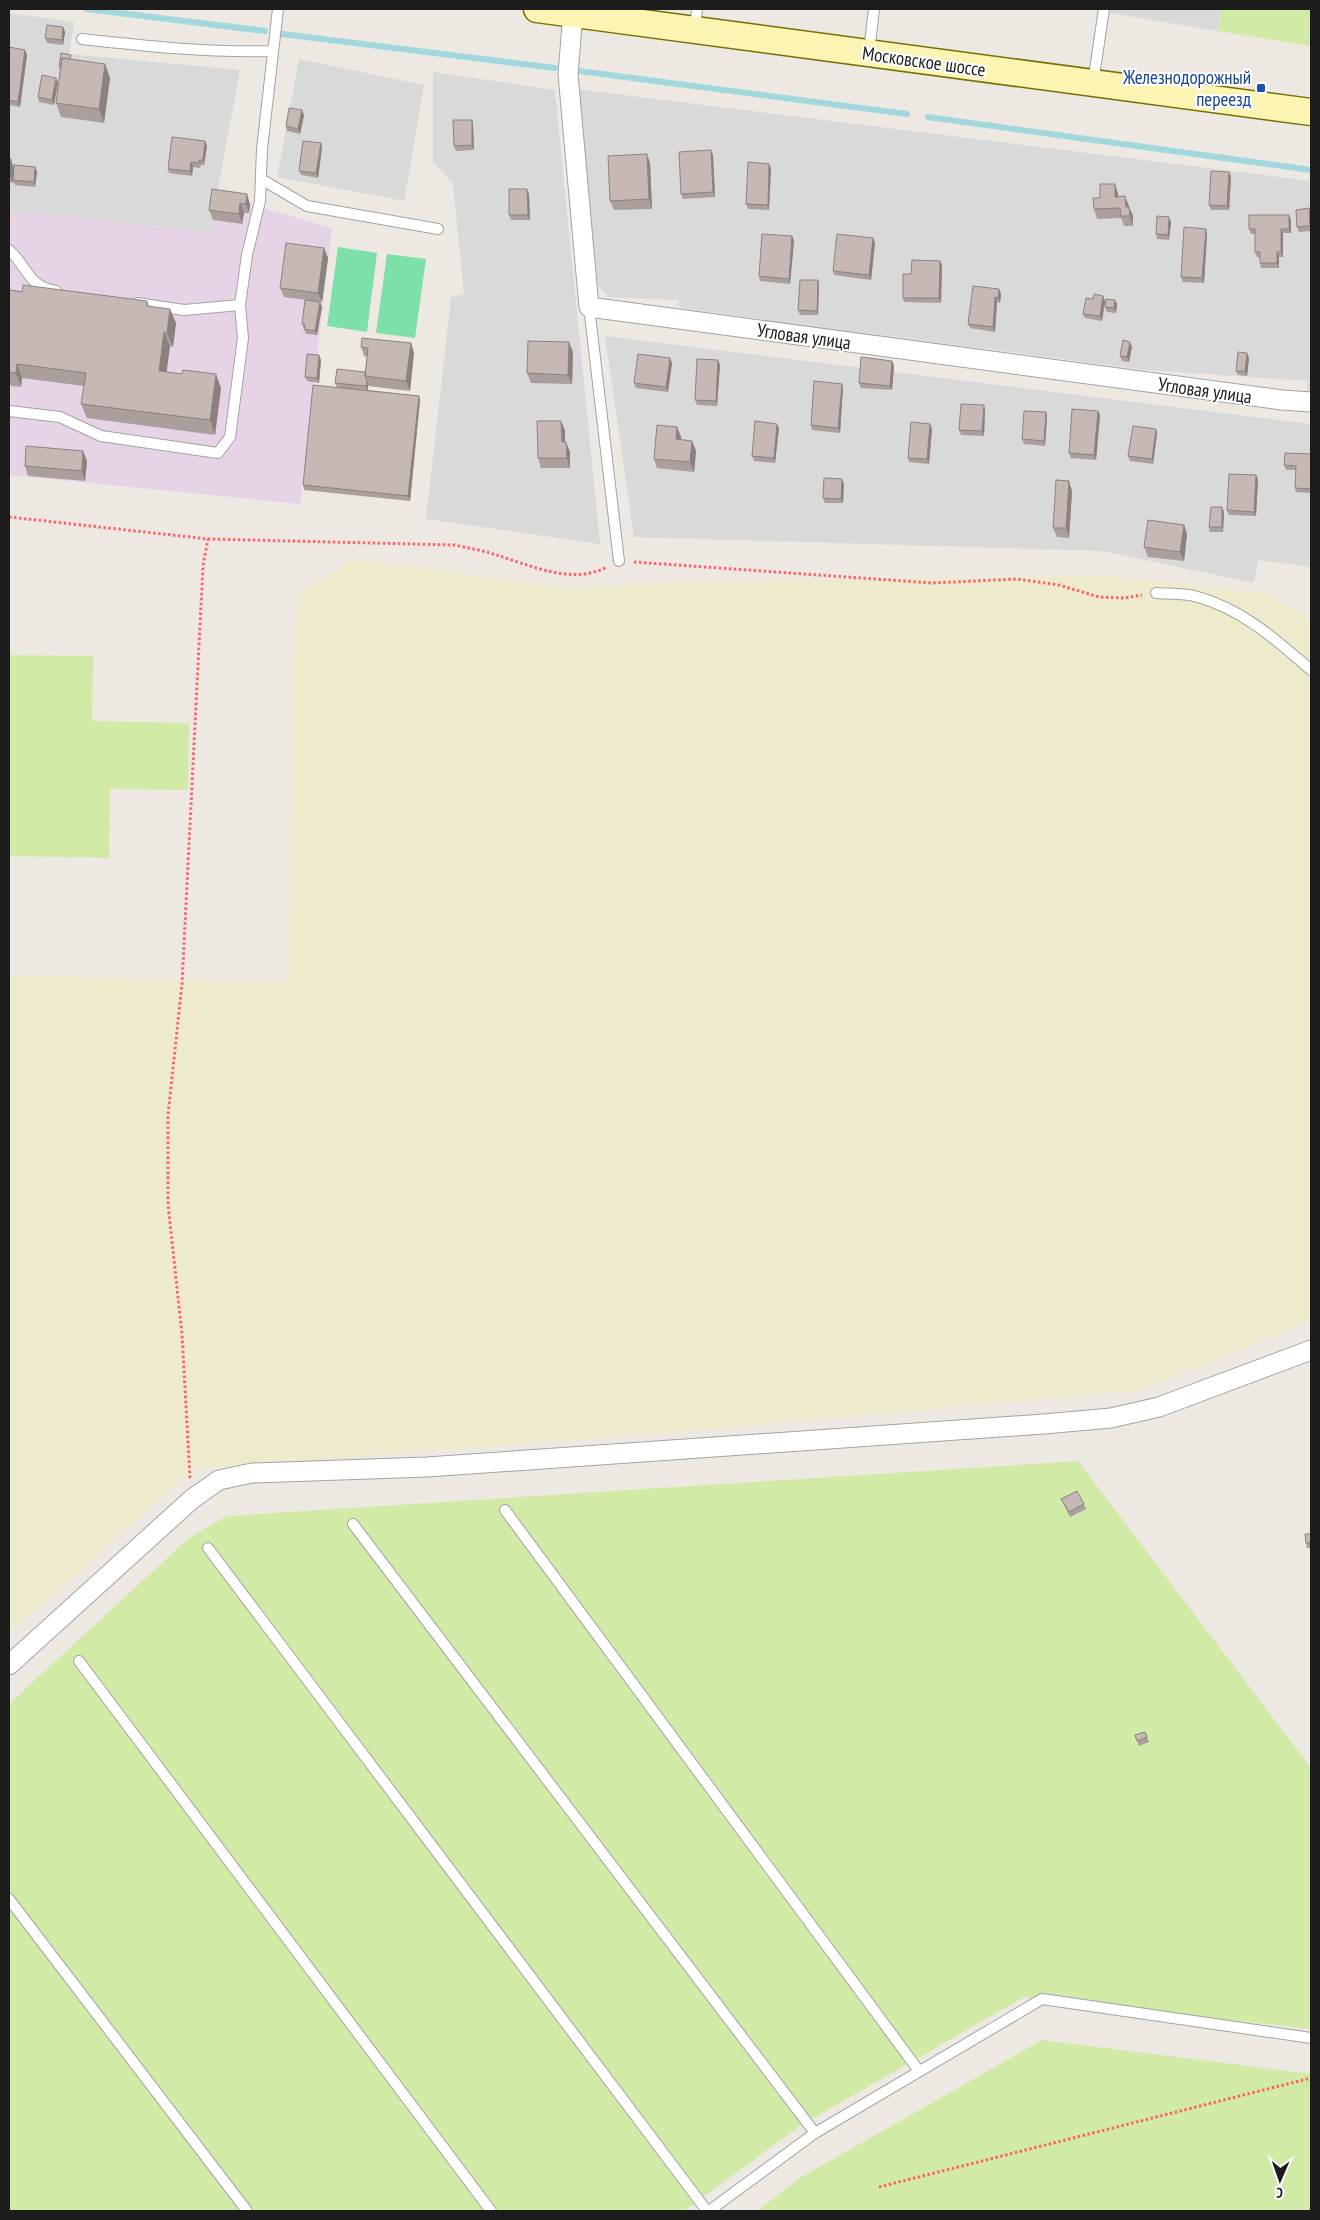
<svg xmlns="http://www.w3.org/2000/svg" width="1320" height="2220" viewBox="0 0 1320 2220" font-family="'PT Sans Narrow',sans-serif">
	<style>
		.residential { fill: #dad9d9 }
		.industrial { fill: #e7d3e6 }
		.farmland { fill: #eeebcc }
		.grass { fill: #d1eaa5 }
		.pitch { fill: #7de0ab }
		.lines { fill: none; stroke-linecap: round; stroke-linejoin: round }
		.stream { stroke: #a0d8dd; stroke-width: 6 }
		.service-casing { stroke: #a3a3a3; stroke-width: 12 }
		.minor-casing { stroke: #a3a3a3; stroke-width: 21 }
		.secondary-casing { stroke: #747002; stroke-width: 29 }
		.path { stroke: #fd646a; stroke-width: 3; stroke-dasharray: 2.5 2.5; stroke-linecap: butt }
		.service { stroke: #fff; stroke-width: 10 }
		.minor { stroke: #fff; stroke-width: 19 }
		.secondary { stroke: #fbf4b3; stroke-width: 26 }
		.wall { fill: #aa9f9c }
		.shaded-wall { fill: #8b827f }
		.building { fill: #c6b9b5; stroke: #8b827f }
		.transit-dot { fill: #1a4fb4; stroke: #fff; stroke-width: 2 }
		.labels { text-anchor: middle; stroke-width: 4; stroke-linejoin: round; paint-order: stroke }
		.street-label { font-size: 19px; fill: #1c1c1c; stroke: #fff }
		.transit-label { font-size: 19px; fill: #164399; stroke: #fff; text-anchor: end }
	</style>
	<rect width="100%" height="100%" fill="#eee8e2"/>
	<!-- residential -->
	<path class="residential" d="M1110,9h111l-3,22 -109,-18z
		M9,13l65,9 -5,32 171,16 -24,129 -4,33 -203,-21z
		M299,59l125,26 -20,116 -127,-24z
		M433,72l122,18 45,454 -174,-25 25,-221 13,-4 -11,-110 -20,-22z
		M576,89l735,92v215h-4v-15l-161,-11 -466,-62 -2,-8 -69,-3 -11,-12z
		M605,336l706,88v143l-53,-7 -4,23 -151,-32 -469,-14z"/>
	<!-- industrial -->
	<path class="industrial" d="M216,199l34,5 82,24 -32,276 -291,-29v-264l202,21z"/>
	<!-- farmland -->
	<path class="farmland" d="M355,559l216,30 114,-8 420,-5 159,17 47,27v698l-23,13 -148,59 -498,45 -449,34 -184,165v-659l280,7 5,-333 5,-56z"/>
	<!-- grass -->
	<path class="grass" d="M1221,9h90v37l-93,-15z
		M9,655l84,1 -1,65 97,2 -1,67 -78,-1 -1,69 -100,-2z
		M1078,1461l233,307v261l-287,-32 -224,129 -116,85h-675v-507l180,-166 38,-22z
		M1042,2040l269,34v137h-554l43,-33z"/>
	<!-- pitch -->
	<path class="pitch" d="M338,247l39,6 -10,79 -40,-6z
		M387,254l39,5 -11,79 -39,-5z"/>
	<g class="lines">
		<!-- stream -->
		<path class="stream" d="M87,9l178,22
			M282,34l273,34
			M579,71l328,43
			M928,117l383,53"/>
		<!-- service casing -->
		<g class="service-casing">
			<path id="service" d="M695,30l2,-21
				M82,39c63,7 127,14 191,12
				M869,52l5,-43
				M1093,83l11,-74
				M261,179l46,27 131,23
				M9,250c18,15 18,37 47,41
				M137,303l47,7 56,-5
				M589,307l30,254
				M9,411l51,6 41,19 117,17 12,-16 13,-99 -3,-33 7,-50 13,-54 2,-52 16,-140
				M1156,593c13,1 29,0 42,4 46,13 78,43 113,73
				M505,1510l414,561
				M353,1524l462,609
				M208,1548l499,663
				M79,1661l412,550
				M9,1899l238,312
				M709,2211l106,-78 227,-134 269,39"/>
		</g>
		<!-- minor casing -->
		<g class="minor-casing">
			<path id="minor" d="M573,13l-5,61 21,233 693,93 29,2
				M9,1665l183,-166 27,-19 33,-7 175,-6 617,-43 67,-6 48,-11 152,-57"/>
		</g>
		<!-- secondary casing -->
		<g class="secondary-casing">
			<path id="secondary" d="M537,9l774,103"/>
		</g>
		<!-- path -->
		<path class="path" d="M9,517l199,22 247,6c13,3 26,5 38,9 35,10 78,32 114,13
			M634,562l298,21 85,-4 42,6 40,12 25,1 18,-3
			M190,1478l-8,-144 -14,-130v-89l14,-131 21,-418 5,-27
			M879,2187l432,-109
			M1309,2211h2"/>
		<!-- service -->
		<use href="#service" class="service"/>
		<!-- minor -->
		<use href="#minor" class="minor"/>
		<!-- secondary -->
		<use href="#secondary" class="secondary"/>
	</g>
	<!-- wall -->
	<path class="wall" d="M63,27l2,5 -2,13 -16,-2 -2,-5z
		M9,47l16,3 2,5 -7,52 -11,-2z
		M105,64l5,14 -6,45 -43,-6 -5,-14 4,-33 -1,-4z
		M58,82l-4,23 -15,-3 -1,-5z
		M302,110l2,5 -4,19 -13,-3 -1,-5z
		M472,120l1,4 1,26 -18,1 -2,-5z
		M321,143l1,5 -4,30 -17,-3 -2,-4z
		M207,146l-3,19h-3l-1,3 -7,-1 -1,9 -23,-3 -1,-4z
		M711,150l2,5 2,42 -32,2 -2,-5z
		M9,159l5,9 21,-1 2,5 -2,15 -20,-2 -2,-4v2l-4,-1z
		M650,163l2,46 -38,1 -4,-9z
		M771,168l-2,42 -21,-1 -2,-5z
		M1231,176l-2,34h-18l-2,-5z
		M1115,184l3,10v3l11,10 4,9v10h-9l-3,-8 -24,1 -3,-10 6,-11z
		M212,189l38,15 -1,9h-5l-2,11 -29,-4 -4,-10z
		M529,194l1,26h-19l-2,-5z
		M1309,208l2,5v18l-12,1 -2,-5z
		M1289,215l2,5v13h-8v24h-4v11h-18l-1,-5v-6h-3l-2,-5v-18h-4l-2,-5z
		M1171,222l-2,18 -12,-1 -1,-5z
		M1206,229l1,5 -3,49 -21,-1 -2,-5z
		M792,236l2,5 -4,43 -30,-3 -1,-5z
		M873,238l2,5 -4,37 -37,-5 -1,-4z
		M324,248l4,10 -6,44 -38,-5 -4,-9z
		M940,261l2,4 -1,38 -37,-1 -1,-4 8,-24z
		M818,280l1,5 -1,30h-18l-2,-5z
		M999,289l2,5 -1,9 -3,-1 -2,30 -25,-4 -2,-4z
		M9,290l138,11 2,5 27,17 -3,24 -3,-1 -4,26 55,16 -6,47 -128,-17 -6,-14 3,-18 -62,-8 -1,9 -10,-1 -2,-7z
		M1115,300l2,4 -1,9 -9,-1 -2,-5z
		M1105,301l-3,20 -17,-3 -2,-4z
		M322,307l-5,28 -11,-1 -4,-10z
		M411,343l3,10 -4,38 -42,-5v4l51,6 1,4 -10,101 -106,-11 -1,-5 34,-98 -2,-4 30,-11 2,-15 -3,-1 -3,-9z
		M1132,347l-3,15 -7,-1 -2,-5z
		M573,352l-1,32 -41,-1 -4,-10z
		M670,358l2,5 -4,29 -32,-4 -2,-5z
		M1249,358l-2,18 -9,-1 -2,-4z
		M321,360l-2,23 -12,-2 -2,-4z
		M718,360l2,5 -3,41 -20,-1 -2,-5z
		M892,361l2,5 -2,24 -31,-2 -2,-5z
		M843,388l-3,45 -28,-3 -1,-5z
		M985,410l-1,26 -23,-1 -2,-5z
		M1098,411l2,4 -4,45 -25,-2 -2,-5z
		M1046,412l1,5 -2,29 -21,-2 -2,-5z
		M677,427l4,10v3l11,1 4,10 -2,21 -37,-4 -3,-9z
		M779,428l-4,35 -21,-2 -2,-5z
		M932,429l-3,35 -20,-2 -1,-4z
		M1156,429l1,5 -4,30 -23,-3 -2,-5z
		M565,430v12l5,10v16h-29l-3,-10z
		M83,451l4,10 -2,20 -57,-5 -3,-10z
		M1311,454v39l-15,-1 -1,-4 1,-18h-10l-2,-5z
		M1256,475l2,5 -2,36 -27,-1 -2,-5z
		M844,484l-1,19h-18l-2,-5z
		M1072,491l-3,47 -12,-1 -4,-9z
		M1224,512l-1,20h-13l-1,-5z
		M1184,525l3,9 -3,27 -36,-4 -4,-10z
		M1061,1499l23,5 2,5 -16,8z
		M1311,1534v14h-4l-1,-5z
		M1145,1732l4,10 -10,4 -4,-11z"/>
	<!-- shaded-wall -->
	<path class="shaded-wall" d="M63,27l2,5 -2,13 -1,-5z
		M25,50l2,5 -7,52 -2,-5z
		M105,64l5,14 -6,45 -5,-14z
		M56,78l2,4 -4,23 -2,-5z
		M302,110l2,5 -4,19 -2,-5z
		M472,120l1,4 1,26 -2,-5z
		M205,141l2,5 -3,19 -1,-5z
		M321,143l1,5 -4,30 -2,-5z
		M711,150l2,5 2,42 -2,-5z
		M647,154l3,9 2,46 -3,-10z
		M11,159l3,10 -1,14 -4,-10z
		M191,162l2,5 -1,9 -2,-5z
		M769,164l2,4 -2,42 -1,-5z
		M35,167l2,5 -2,15 -1,-5z
		M1229,172l2,4 -2,34 -2,-4z
		M1115,184l3,10 1,12 -4,-9z
		M527,189l2,5 1,26 -2,-5z
		M247,194l3,10 -1,9 -3,-9z
		M1125,196l4,10v10l-3,-9z
		M240,203l4,10 -2,11 -3,-10z
		M1129,207l4,9v10l-3,-10z
		M1309,208l2,5v15l-1,-2z
		M1289,215l2,5v13l-2,-4z
		M1169,217l2,5 -2,18 -1,-5z
		M1206,229l1,5 -3,49 -2,-5z
		M1281,229l2,4v24l-2,-5z
		M792,236l2,5 -4,43 -1,-5z
		M873,238l2,5 -4,37 -2,-5z
		M324,248l4,10 -6,44 -4,-9z
		M1277,252l2,5v11l-2,-5z
		M940,261l2,4 -1,38 -2,-5z
		M818,280l1,5 -1,30 -1,-4z
		M999,289l2,5 -1,9 -2,-5z
		M1103,296l2,5 -3,20 -2,-5z
		M995,297l2,5 -2,30 -2,-5z
		M1115,300l2,4 -1,9 -2,-5z
		M320,302l2,5 -5,28 -2,-4z
		M170,309l6,14 -3,24 -6,-14z
		M164,332l6,14 -5,39 -6,-14z
		M569,342l4,10 -1,32 -4,-9z
		M1130,342l2,5 -3,15 -2,-5z
		M411,343l3,10 -4,38 -4,-10z
		M1247,353l2,5 -2,18 -2,-5z
		M319,355l2,5 -2,23 -2,-5z
		M670,358l2,5 -4,29 -2,-5z
		M718,360l2,5 -3,41 -1,-5z
		M892,361l2,5 -2,24 -2,-4z
		M17,364l5,14 -1,9 -5,-14z
		M216,374l5,14 -6,47 -5,-15z
		M367,381l1,5v5l-2,-5z
		M842,384l1,4 -3,45 -2,-5z
		M419,396l1,4 -10,101 -2,-5z
		M984,405l1,5 -1,26 -2,-5z
		M1098,411l2,4 -4,45 -2,-5z
		M1046,412l1,5 -2,29 -1,-5z
		M561,421l4,9v22l-3,-10z
		M777,424l2,4 -4,35 -1,-5z
		M930,424l2,5 -3,35 -2,-5z
		M677,427l4,10 -1,12 -4,-10z
		M1156,429l1,5 -4,30 -1,-5z
		M692,441l4,10 -2,21 -4,-10z
		M566,442l4,10v16l-3,-10z
		M83,451l4,10 -2,20 -3,-10z
		M1256,475l2,5 -2,36 -2,-4z
		M842,479l2,5 -1,19 -2,-4z
		M1069,481l3,10 -3,47 -3,-10z
		M1222,507l2,5 -1,20 -1,-5z
		M1184,525l3,9 -3,27 -4,-9z"/>
	<!-- building -->
	<path class="building" d="M47,25l16,2 -1,13 -17,-2z
		M9,47l16,3 -7,52 -9,-2z
		M61,53l10,2 -1,4 -8,-1 -1,9 -2,-1z
		M62,58l43,6 -6,45 -43,-6z
		M42,75l14,3 -4,22 -14,-3z
		M289,108l13,2 -4,19 -12,-3z
		M453,120h19v25l-18,1z
		M172,137l33,4 -2,19h-4v3l-8,-1 -1,9 -22,-2z
		M303,141l18,2 -5,30 -17,-2z
		M711,150l2,42 -32,2 -2,-42z
		M647,154l2,45 -39,2 -2,-45z
		M9,159h2l-2,14z
		M748,162l21,2 -1,41 -22,-1z
		M14,165l21,2 -1,15 -21,-2z
		M1211,171l18,1 -2,34 -18,-1z
		M1100,184h15v13l10,-1 1,11h3l1,9h-9l-1,-8 -26,1 -1,-11h7z
		M212,189l35,5 -1,10 -6,-1 -1,11 -30,-4z
		M509,189h18l1,26h-19z
		M1309,208l1,18 -13,1 -1,-17z
		M1249,215h40v14h-8v23h-4v11h-17v-11h-5v-23h-6z
		M1157,216l12,1 -1,18 -12,-1z
		M1184,227l22,2 -4,49 -21,-1z
		M762,234l30,2 -3,43 -30,-3z
		M837,234l36,4 -4,37 -36,-4z
		M286,243l38,5 -6,45 -38,-5z
		M912,260l28,1 -1,37h-36v-24h8z
		M800,280h18l-1,31 -19,-1z
		M23,285l124,16v5l23,3 -3,24 -3,-1 -5,39 23,3 1,-4 33,4 -6,46 -129,-16 5,-31 -69,-9 -1,9 -7,-1v-82l13,2z
		M973,286l26,3 -1,9 -3,-1 -2,30 -25,-3z
		M1094,294l9,2 -3,20 -17,-2 3,-16 7,1z
		M1106,299l9,1 -1,8 -9,-1z
		M305,300l15,2 -5,29 -11,-2 1,-4 -3,-1z
		M362,338l49,5 -5,38 -41,-5 3,-28 -7,-1z
		M1123,340l7,2 -3,15 -7,-1z
		M528,341l41,1 -1,33 -41,-2z
		M1238,352l9,1 -2,18h-9z
		M307,354l12,1 -2,23 -12,-1z
		M638,354l32,4 -4,29 -32,-4z
		M861,357l31,4 -2,25 -31,-3z
		M697,359l21,1 -2,41 -21,-1z
		M337,369l28,3v4l2,5 -1,5 -31,-3z
		M814,381l28,3 -4,44 -27,-3z
		M313,385l106,11 -11,100 -105,-11z
		M961,404l23,1 -2,26 -23,-1z
		M1072,409l26,2 -4,44 -25,-2z
		M1024,411l22,1 -2,29 -22,-2z
		M537,421h24l1,21h4l1,16h-29z
		M755,421l22,3 -3,34 -22,-2z
		M911,422l19,2 -3,35 -19,-1z
		M657,425l20,2 -1,12 16,2 -2,21 -36,-3z
		M1133,426l23,3 -4,30 -24,-3z
		M26,446l57,5 -1,20 -57,-5z
		M1285,453l26,1v35l-16,-1 1,-22 -12,-1z
		M1229,474l27,1 -2,37 -27,-2z
		M824,478l18,1 -1,20 -18,-1z
		M1056,480l13,1 -3,47h-13z
		M1211,507h11v20h-13z
		M1148,520l36,5 -4,27 -36,-5z
		M1077,1491l7,13 -15,8 -8,-13z
		M1305,1534h6v9h-5z
		M1145,1732l2,5 -10,4 -2,-6z"/>
	<!-- markers -->
	<rect class="transit-dot" x="1256" y="83" width="10" height="10" rx="2.5"/>
	<g class="labels">
		<!-- street labels -->
		<g class="street-label">
			<text transform="translate(924 61) rotate(8)" y="7">Московское шоссе</text>
			<text transform="translate(804 336) rotate(8)" y="7">Угловая улица</text>
			<text transform="translate(1205 390) rotate(8)" y="7">Угловая улица</text>
		</g>
		<!-- transit labels -->
		<g class="transit-label">
			<text x="1251" y="84">Железнодорожный<tspan x="1251" dy="22">переезд</tspan></text>
		</g>
	</g>
	<!-- border -->
	<rect width="1320" height="2220" fill="none" stroke="#1c1c1c" stroke-width="20"/>
	<!-- north arrow -->
	<g transform="translate(1280 2180) rotate(182)" stroke="#ffffff" stroke-width="4" paint-order="stroke">
	<path d="M0-4L9 19L0 12L-9 19Z" fill="#1c1c1c"/>
	<text y="-8" font-size="14" font-weight="bold" text-anchor="middle" fill="#1c1c1c">С</text>
	</g>
</svg>
